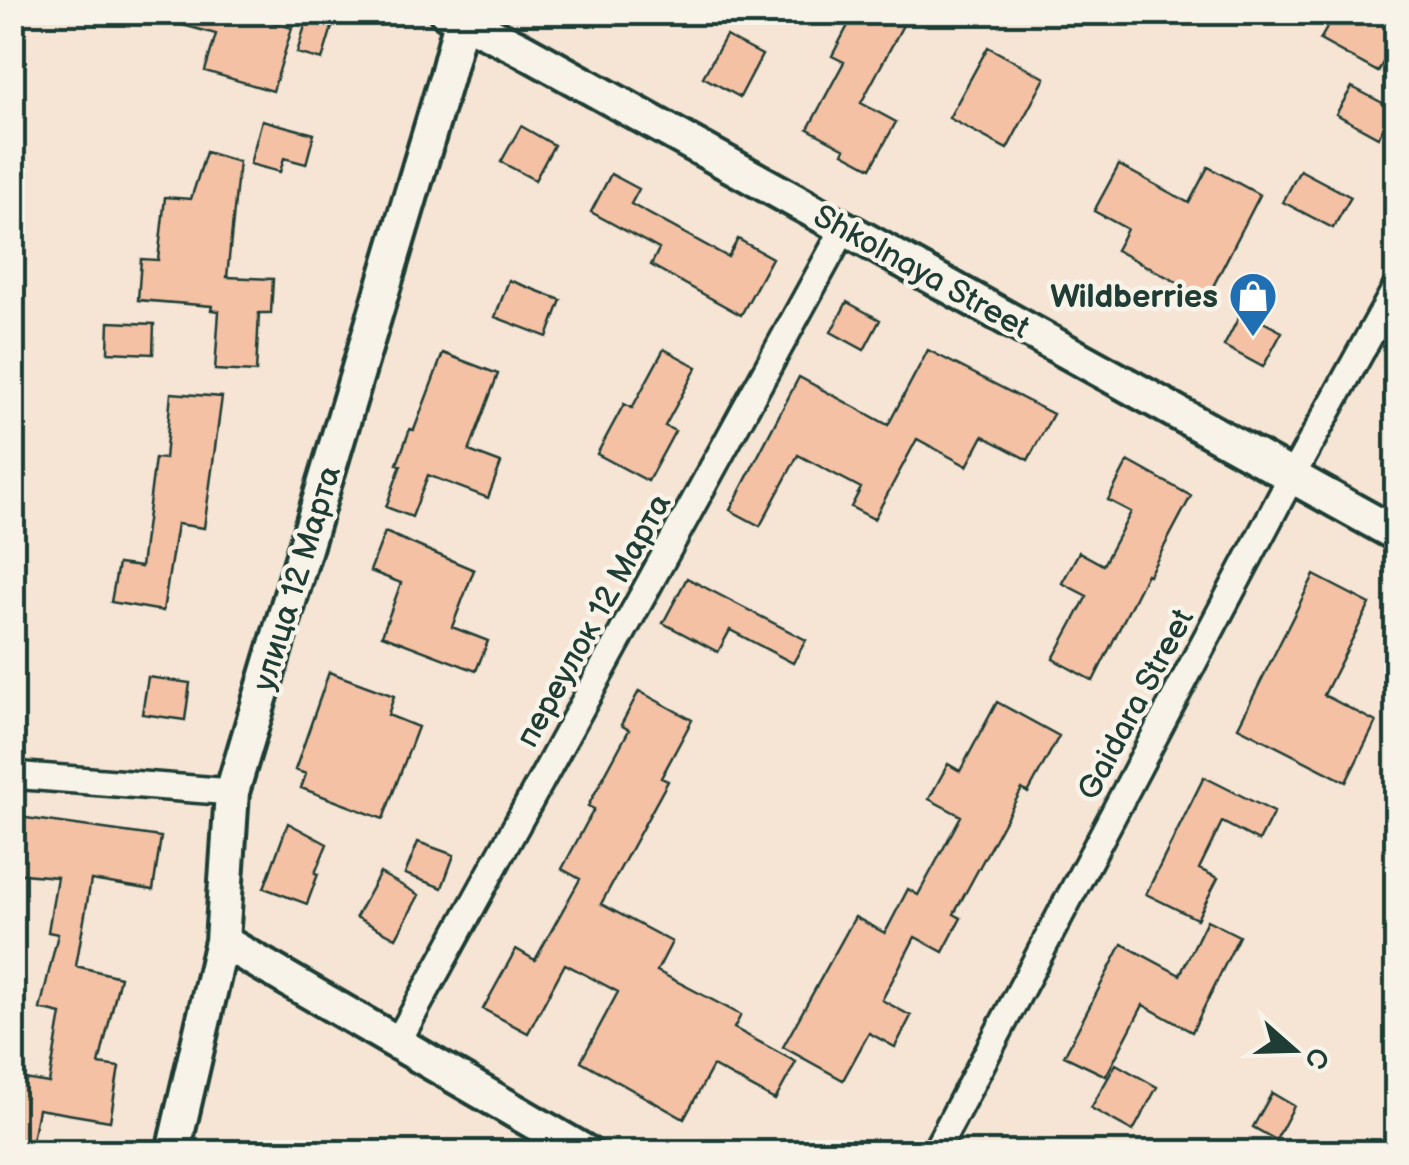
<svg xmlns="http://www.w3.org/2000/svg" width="1409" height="1165" viewBox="0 0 1409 1165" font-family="'Balsamiq Sans',sans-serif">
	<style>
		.building { fill: #f4c1a5; stroke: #1f3d34; stroke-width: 2.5 }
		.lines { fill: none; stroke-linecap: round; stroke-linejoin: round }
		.minor-casing { stroke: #1f3d34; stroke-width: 32 }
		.tertiary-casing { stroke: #1f3d34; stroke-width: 40 }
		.minor { stroke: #f7f3e8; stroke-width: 25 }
		.tertiary { stroke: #f7f3e8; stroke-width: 32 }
		.labels { text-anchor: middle; stroke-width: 9; stroke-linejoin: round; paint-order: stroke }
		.street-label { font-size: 32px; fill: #1f3d34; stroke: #f7f3e8 }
		.poi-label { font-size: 32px; font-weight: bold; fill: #1f3d34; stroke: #f7f3e8; text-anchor: end }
	</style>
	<rect width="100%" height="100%" fill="#f6e4d4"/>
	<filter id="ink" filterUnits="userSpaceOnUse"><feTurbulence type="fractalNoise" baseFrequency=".01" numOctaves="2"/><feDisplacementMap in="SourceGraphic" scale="20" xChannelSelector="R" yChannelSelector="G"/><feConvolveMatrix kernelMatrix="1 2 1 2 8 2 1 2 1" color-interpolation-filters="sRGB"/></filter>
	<g filter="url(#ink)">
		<!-- building -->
		<path class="building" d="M169,12h71l52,16 -19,63 -68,-20 11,-37 -48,-13z
			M309,12h12l14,5 -13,43 -25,-7z
			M855,12h55l-49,91 35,19 -25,46 -28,-15 2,-4 -37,-20 36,-67 -12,-6z
			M1336,12h46l14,8v18l-18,34 -58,-32z
			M726,36l36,19 -22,42 -37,-20z
			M988,47l57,31 -38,71 -58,-31z
			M1352,87l42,22 -16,28 -42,-23z
			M262,120l52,14 -8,30 -22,-6 -4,14 -30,-8z
			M521,126l33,19 -19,35 -34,-18z
			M206,152l33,10 -12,115 46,2 -2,34h-12l-3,59 -41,-2 4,-59 -8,-1 1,-4 -74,-6 3,-41 17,1 7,-63 26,2z
			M1119,165l70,38 19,-36 52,28 -53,103 -91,-48 11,-21 -33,-18z
			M1300,170l51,27 -18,31 -50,-26z
			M611,174l28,15 -8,15 97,53 10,-18 34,19 -31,57 -90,-50 8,-16 -68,-37z
			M509,280l52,20 -14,37 -52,-20z
			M847,302l33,18 -16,30 -33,-18z
			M1242,311l40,21 -19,35 -39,-21z
			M109,322l45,2 -1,30 -45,-2z
			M664,349l33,18 -32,59 10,5 -27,50 -51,-27 27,-50 8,4z
			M928,350l125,64 -25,46 -45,-24 -16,30 -50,-27 -43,80 -23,-12 10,-19 -63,-33 -38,71 -30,-16 69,-133 89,48z
			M443,353l55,21 -29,77 32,12 -13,35 -60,-23 -16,42 -26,-10 15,-42 -4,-1 13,-35 4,1z
			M171,393l51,4 -18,131 -27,-4 -14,87 -52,-9 7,-38 23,3 14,-109 10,1z
			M1128,461l63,35 -42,79 -2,-1 -54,107 -40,-22 34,-63 -25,-13 17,-31 24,13 28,-53 -23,-12z
			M385,532l89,38 -22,57 36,14 -12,30 -94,-36 19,-52 -31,-12z
			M1314,575l56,29 -46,91 52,27 -30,60 -108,-55z
			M687,578l119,62 -13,23 -63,-33 -12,22 -55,-29z
			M329,672l65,24 -6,19 30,12 -35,92 -82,-31 5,-14 -11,-4z
			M148,677l42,6 -5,37 -43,-6z
			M639,691l53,29 -31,58 7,3 -67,123 71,38 -15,29 84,44 -7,13 62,34 -21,38 -62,-34 -29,53 -103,-58 37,-69 -53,-28 -37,69 -45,-24 33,-60 19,11 45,-81 -18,-10 32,-60 -6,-3 41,-76 -8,-5z
			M997,702l62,34 -31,57 -6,-4 -68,125 7,4 -18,34 -28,-15 -33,63 29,16 -16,31 -26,-14 -26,47 -60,-33 72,-130 30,16 23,-44 10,6 43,-79 -32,-17 19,-35 12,7z
			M1204,777l70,35 -15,29 -37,-19 -23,47 19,9 -21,41 -51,-25z
			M12,816l149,21 -8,53 -62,-10 -15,86 44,11 -21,87 20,3 -9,54 -72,-12 -8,43h-18v-75l37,6 12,-69 -21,-5 18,-75 -10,-2 9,-55 -45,-4z
			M288,823l39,21 -12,29 3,1 -11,30 -43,-16z
			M418,842l36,13 -12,33 -37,-14z
			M380,873l39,22 -23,43 -40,-21z
			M1207,920l32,16 -47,96 -49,-27 -37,71 -42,-20 58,-112 58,31z
			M1116,1064l41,23 -24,44 -42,-23z
			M1272,1093l22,13 -18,34 -23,-13z"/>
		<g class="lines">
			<!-- minor casing -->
			<g class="minor-casing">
				<path id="minor" d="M12,775l220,17
					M397,1043l448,-816
					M935,1152l357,-676 104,-188"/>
			</g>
			<!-- tertiary casing -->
			<g class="tertiary-casing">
				<path id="tertiary" d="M446,12l73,36 877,486
					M222,941l363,211
					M173,1152l49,-211 10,-149 214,-714 15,-57 5,-9"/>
			</g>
			<!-- minor -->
			<use href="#minor" class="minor"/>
			<!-- tertiary -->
			<use href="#tertiary" class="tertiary"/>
		</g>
	</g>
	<!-- icons -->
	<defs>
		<g id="shop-pin" transform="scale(2.5)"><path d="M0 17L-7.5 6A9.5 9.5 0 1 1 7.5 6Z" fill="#1f6fb2" stroke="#f7f3e8"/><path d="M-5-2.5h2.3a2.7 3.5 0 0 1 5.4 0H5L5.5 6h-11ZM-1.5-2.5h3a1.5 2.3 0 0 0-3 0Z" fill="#fff"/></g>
	</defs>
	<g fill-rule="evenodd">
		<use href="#shop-pin" x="1253" y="296"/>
	</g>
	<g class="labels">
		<!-- street labels -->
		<g class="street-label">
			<text transform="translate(922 271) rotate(29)" y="11">Shkolnaya Street</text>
			<text transform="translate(296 578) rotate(-73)" y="11">улица 12 Марта</text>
			<text transform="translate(593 620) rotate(-61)" y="11">переулок 12 Марта</text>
			<text transform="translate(1135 704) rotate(-62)" y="11">Gaidara Street</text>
		</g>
		<!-- poi labels -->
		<g class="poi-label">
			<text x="1218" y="307">Wildberries</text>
		</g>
	</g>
	<!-- margin -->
	<rect width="1409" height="1165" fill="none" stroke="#f7f3e8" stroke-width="50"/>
	<rect x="25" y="25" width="1359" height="1115" fill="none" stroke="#1f3d34" stroke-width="4" filter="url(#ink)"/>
	<!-- north arrow -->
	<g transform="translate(1294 1050) rotate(110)" stroke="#f7f3e8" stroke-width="8" paint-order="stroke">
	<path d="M0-8L18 38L0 25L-18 38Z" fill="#1f3d34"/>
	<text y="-15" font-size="28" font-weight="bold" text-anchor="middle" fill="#1f3d34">С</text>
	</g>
</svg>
